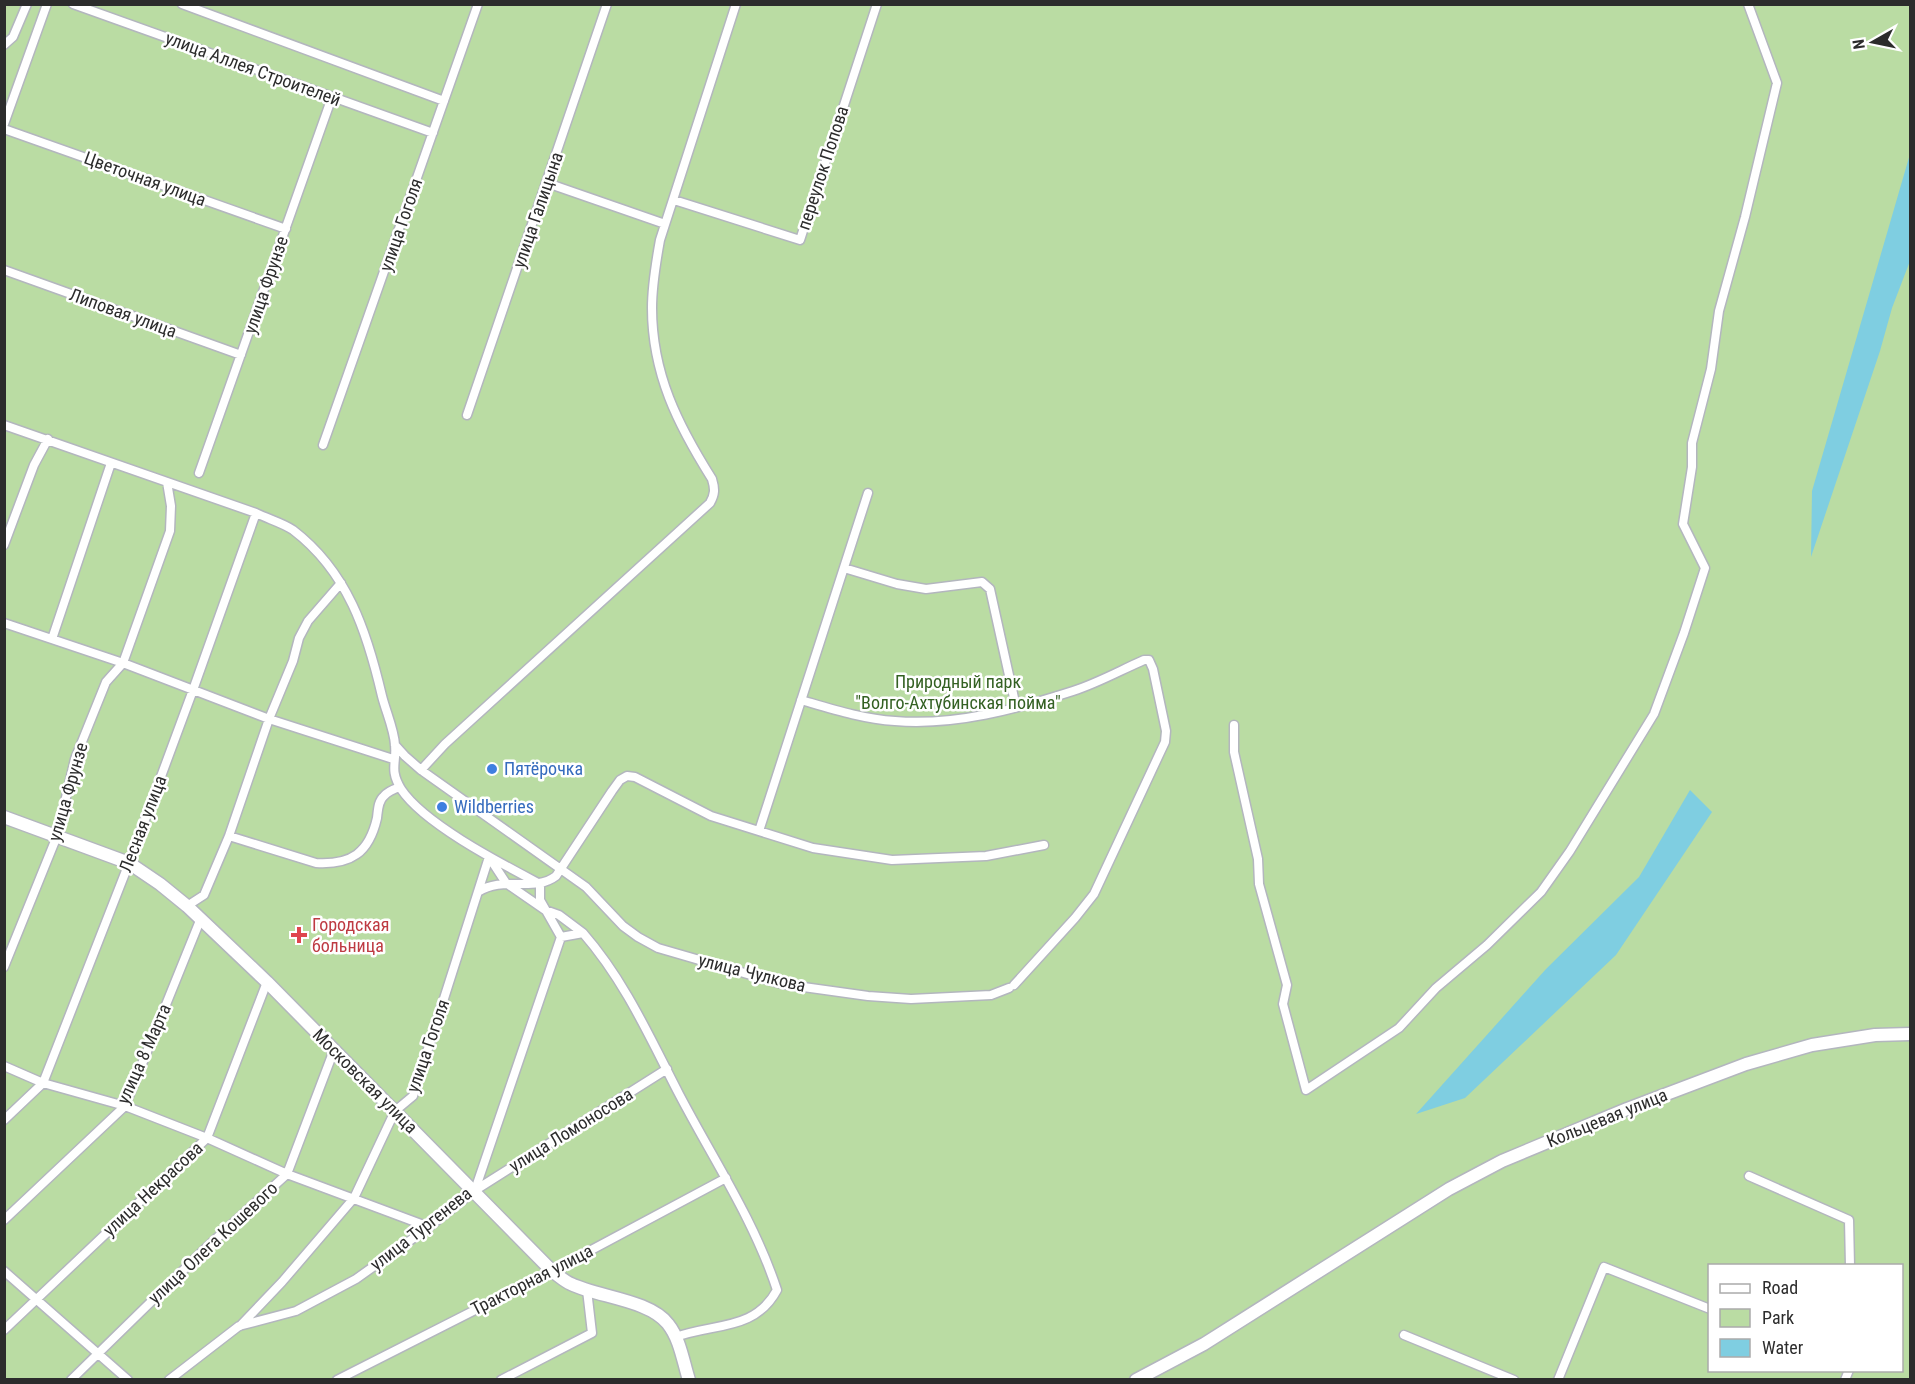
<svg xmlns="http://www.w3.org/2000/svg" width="1915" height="1384" viewBox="0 0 1915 1384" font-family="'Roboto Condensed',sans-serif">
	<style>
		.green { fill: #badca3; fill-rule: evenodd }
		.water { fill: #7fcee1 }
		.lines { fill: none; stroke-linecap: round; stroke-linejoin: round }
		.street-casing { stroke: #b3b6be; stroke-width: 11 }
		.secondary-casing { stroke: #b3b6be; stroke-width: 15 }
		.street { stroke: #fff; stroke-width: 8 }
		.secondary { stroke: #fff; stroke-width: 12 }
		.shop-dot { fill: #3f7fe0; stroke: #fff; stroke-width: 2 }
		.health-dot { fill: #e0444e; stroke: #fff; stroke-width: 2 }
		.labels { text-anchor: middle; stroke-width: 5; stroke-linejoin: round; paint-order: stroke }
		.street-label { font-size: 18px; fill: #2c2c2c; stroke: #fff }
		.park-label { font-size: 18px; fill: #346123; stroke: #fff }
		.shop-label { font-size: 18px; fill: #366cbe; stroke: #fff; text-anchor: start }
		.health-label { font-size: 18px; fill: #be3a42; stroke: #fff; text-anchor: start }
	</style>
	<rect width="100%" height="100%" fill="#ece6e0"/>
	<!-- green -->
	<path class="green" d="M5,5h1905v1374l-1905,1zM1710,1266h192v104h-192z"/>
	<!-- water -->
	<path class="water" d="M1910,154v107l-18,47 -12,43 -69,206 1,-66z
		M1690,790l22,22 -96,143 -151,143 -49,16 130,-145 93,-92z"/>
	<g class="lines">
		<!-- street casing -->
		<g class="street-casing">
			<path id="street" d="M73,4l360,129
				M182,4l262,97
				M4,45l9,-8 14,-33
				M4,124l43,-120
				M4,129l282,100
				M547,183l118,41
				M674,200l126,40 77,-236
				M4,270l237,85
				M467,415l140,-411
				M4,425l252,88c12,6 27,10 37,17 55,42 74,102 89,166 4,16 12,33 13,49 2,18 -6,24 6,44 23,35 101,75 139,95v16l21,37 22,-4c42,48 67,105 96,161 34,65 75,126 98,196 -22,41 -63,33 -101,47
				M323,445l155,-441
				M199,473l133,-376
				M4,545l30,-80 14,-26
				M844,568l53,16 29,5 56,-7 8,7 26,118
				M4,623l119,40 146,56 124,40
				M52,639l59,-176
				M801,700c31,9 62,19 94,21 60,5 122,-12 178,-30 25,-8 48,-21 71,-31h5l4,9 13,62 -1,11 -71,152 -19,24 -61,67
				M1234,725v27l24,107 1,25 28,101 -4,19 23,86 93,-62 37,-40 51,-43 54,-53 29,-41 84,-137 30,-81 21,-65 -22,-44 9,-57v-24l19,-74 8,-58 26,-94 32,-134 -29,-79
				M395,745l10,11 16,14 165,117 37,39 15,11 20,11 124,36 86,12 43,3 80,-4 18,-7
				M421,770l24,-26 265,-241c5,-9 5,-14 2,-24 -34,-54 -60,-105 -60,-171 0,-23 4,-46 8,-68l76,-236
				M759,831l109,-338
				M229,836l87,27c35,2 53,-10 61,-45 1,-8 1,-17 7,-22 4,-5 10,-7 16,-9
				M489,857l17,26 39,27 14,5 24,18
				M478,892c25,-17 56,1 78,-16l56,-85 8,-11 7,-4 8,1 76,39 102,32 79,12 94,-4 58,-11
				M187,906l17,-11 25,-59 40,-117 24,-58 6,-23 9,-17 33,-38
				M4,967l53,-131 18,-77 31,-77 17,-19 47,-132 1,-25 -4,-24
				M4,1066l39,17 82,23 82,32 80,36 142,53
				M4,1120l39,-37 86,-220 64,-173 63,-177
				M1749,1176l100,44 1,46
				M475,1190l86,-253
				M4,1220l121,-114 76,-188
				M4,1271l124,109
				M240,1326l42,-44 72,-84 41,-87 18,-15 76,-239
				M4,1330l203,-192 60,-156
				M1404,1335l110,45
				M71,1380l137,-134 79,-72 47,-124
				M169,1380l70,-54 57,-15 60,-32 73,-52 45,-36 193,-122
				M337,1380l215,-109 174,-93
				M501,1380l91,-47 -5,-43
				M1558,1380l46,-113 106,42
				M1845,1380l4,-10"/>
		</g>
		<!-- secondary casing -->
		<g class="secondary-casing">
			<path id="secondary" d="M4,817l125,46 31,21 27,22 80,76 285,289c6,4 12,10 19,13 27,13 79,16 97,40 12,15 15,37 21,56
				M1136,1380l68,-36 245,-155 53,-28 125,-52 119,-45 66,-19 63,-10 35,-1"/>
		</g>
		<!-- street -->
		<use href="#street" class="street"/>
		<!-- secondary -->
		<use href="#secondary" class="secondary"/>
	</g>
	<!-- markers -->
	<g class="shop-dot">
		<circle cx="492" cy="769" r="6"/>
		<circle cx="442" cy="807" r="6"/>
	</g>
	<path class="health-dot" d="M296 926h6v6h6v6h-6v6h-6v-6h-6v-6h6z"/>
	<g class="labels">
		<!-- street labels -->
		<g class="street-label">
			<text transform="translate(253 69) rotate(20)" y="6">улица Аллея Строителей</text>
			<text transform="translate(823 168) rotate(-72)" y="6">переулок Попова</text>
			<text transform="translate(145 179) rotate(20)" y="6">Цветочная улица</text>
			<text transform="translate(538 210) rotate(-71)" y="6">улица Галицына</text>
			<text transform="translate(401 225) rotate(-71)" y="6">улица Гоголя</text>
			<text transform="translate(266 285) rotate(-71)" y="6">улица Фрунзе</text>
			<text transform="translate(123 313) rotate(20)" y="6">Липовая улица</text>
			<text transform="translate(68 792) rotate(-74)" y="6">улица Фрунзе</text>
			<text transform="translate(143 824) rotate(-69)" y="6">Лесная улица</text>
			<text transform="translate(752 973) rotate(14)" y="6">улица Чулкова</text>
			<text transform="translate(428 1046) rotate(-71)" y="6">улица Гоголя</text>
			<text transform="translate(144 1054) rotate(-66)" y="6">улица 8 Марта</text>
			<text transform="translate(365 1081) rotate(45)" y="6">Московская улица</text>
			<text transform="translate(1607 1118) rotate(-22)" y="6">Кольцевая улица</text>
			<text transform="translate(571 1130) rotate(-32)" y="6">улица Ломоносова</text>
			<text transform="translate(153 1189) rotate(-43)" y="6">улица Некрасова</text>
			<text transform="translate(421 1229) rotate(-38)" y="6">улица Тургенева</text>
			<text transform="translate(213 1243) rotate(-43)" y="6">улица Олега Кошевого</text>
			<text transform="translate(532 1280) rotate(-27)" y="6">Тракторная улица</text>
		</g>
		<!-- park labels -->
		<g class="park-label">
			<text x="958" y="688">Природный парк<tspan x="958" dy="21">"Волго-Ахтубинская пойма"</tspan></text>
		</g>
		<!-- shop labels -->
		<g class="shop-label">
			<text x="504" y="775">Пятёрочка</text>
			<text x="454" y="813">Wildberries</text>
		</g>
		<!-- health labels -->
		<g class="health-label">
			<text x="312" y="931">Городская<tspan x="312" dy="21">больница</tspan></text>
		</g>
	</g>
	<!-- border -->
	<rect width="1915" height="1384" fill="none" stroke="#2c2c2c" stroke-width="12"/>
	<!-- legend -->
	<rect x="1708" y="1264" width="195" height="108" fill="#ffffff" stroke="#ababab" stroke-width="1.5"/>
	<rect x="1720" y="1284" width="30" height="9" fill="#ffffff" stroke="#ababab" stroke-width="1.5"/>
	<text x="1762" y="1294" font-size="18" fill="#2c2c2c">Road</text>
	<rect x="1720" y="1309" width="30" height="18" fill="#badca3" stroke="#ababab" stroke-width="1.5"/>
	<text x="1762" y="1324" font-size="18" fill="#2c2c2c">Park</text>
	<rect x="1720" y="1339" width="30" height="18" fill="#7fcee1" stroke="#ababab" stroke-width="1.5"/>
	<text x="1762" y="1354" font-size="18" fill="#2c2c2c">Water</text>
	<!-- north arrow -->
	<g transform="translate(1873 42) rotate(261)" stroke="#ffffff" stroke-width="4.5" paint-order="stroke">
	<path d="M0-4.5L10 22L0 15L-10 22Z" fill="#2c2c2c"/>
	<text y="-9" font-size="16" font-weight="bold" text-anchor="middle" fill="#2c2c2c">N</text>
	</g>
</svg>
